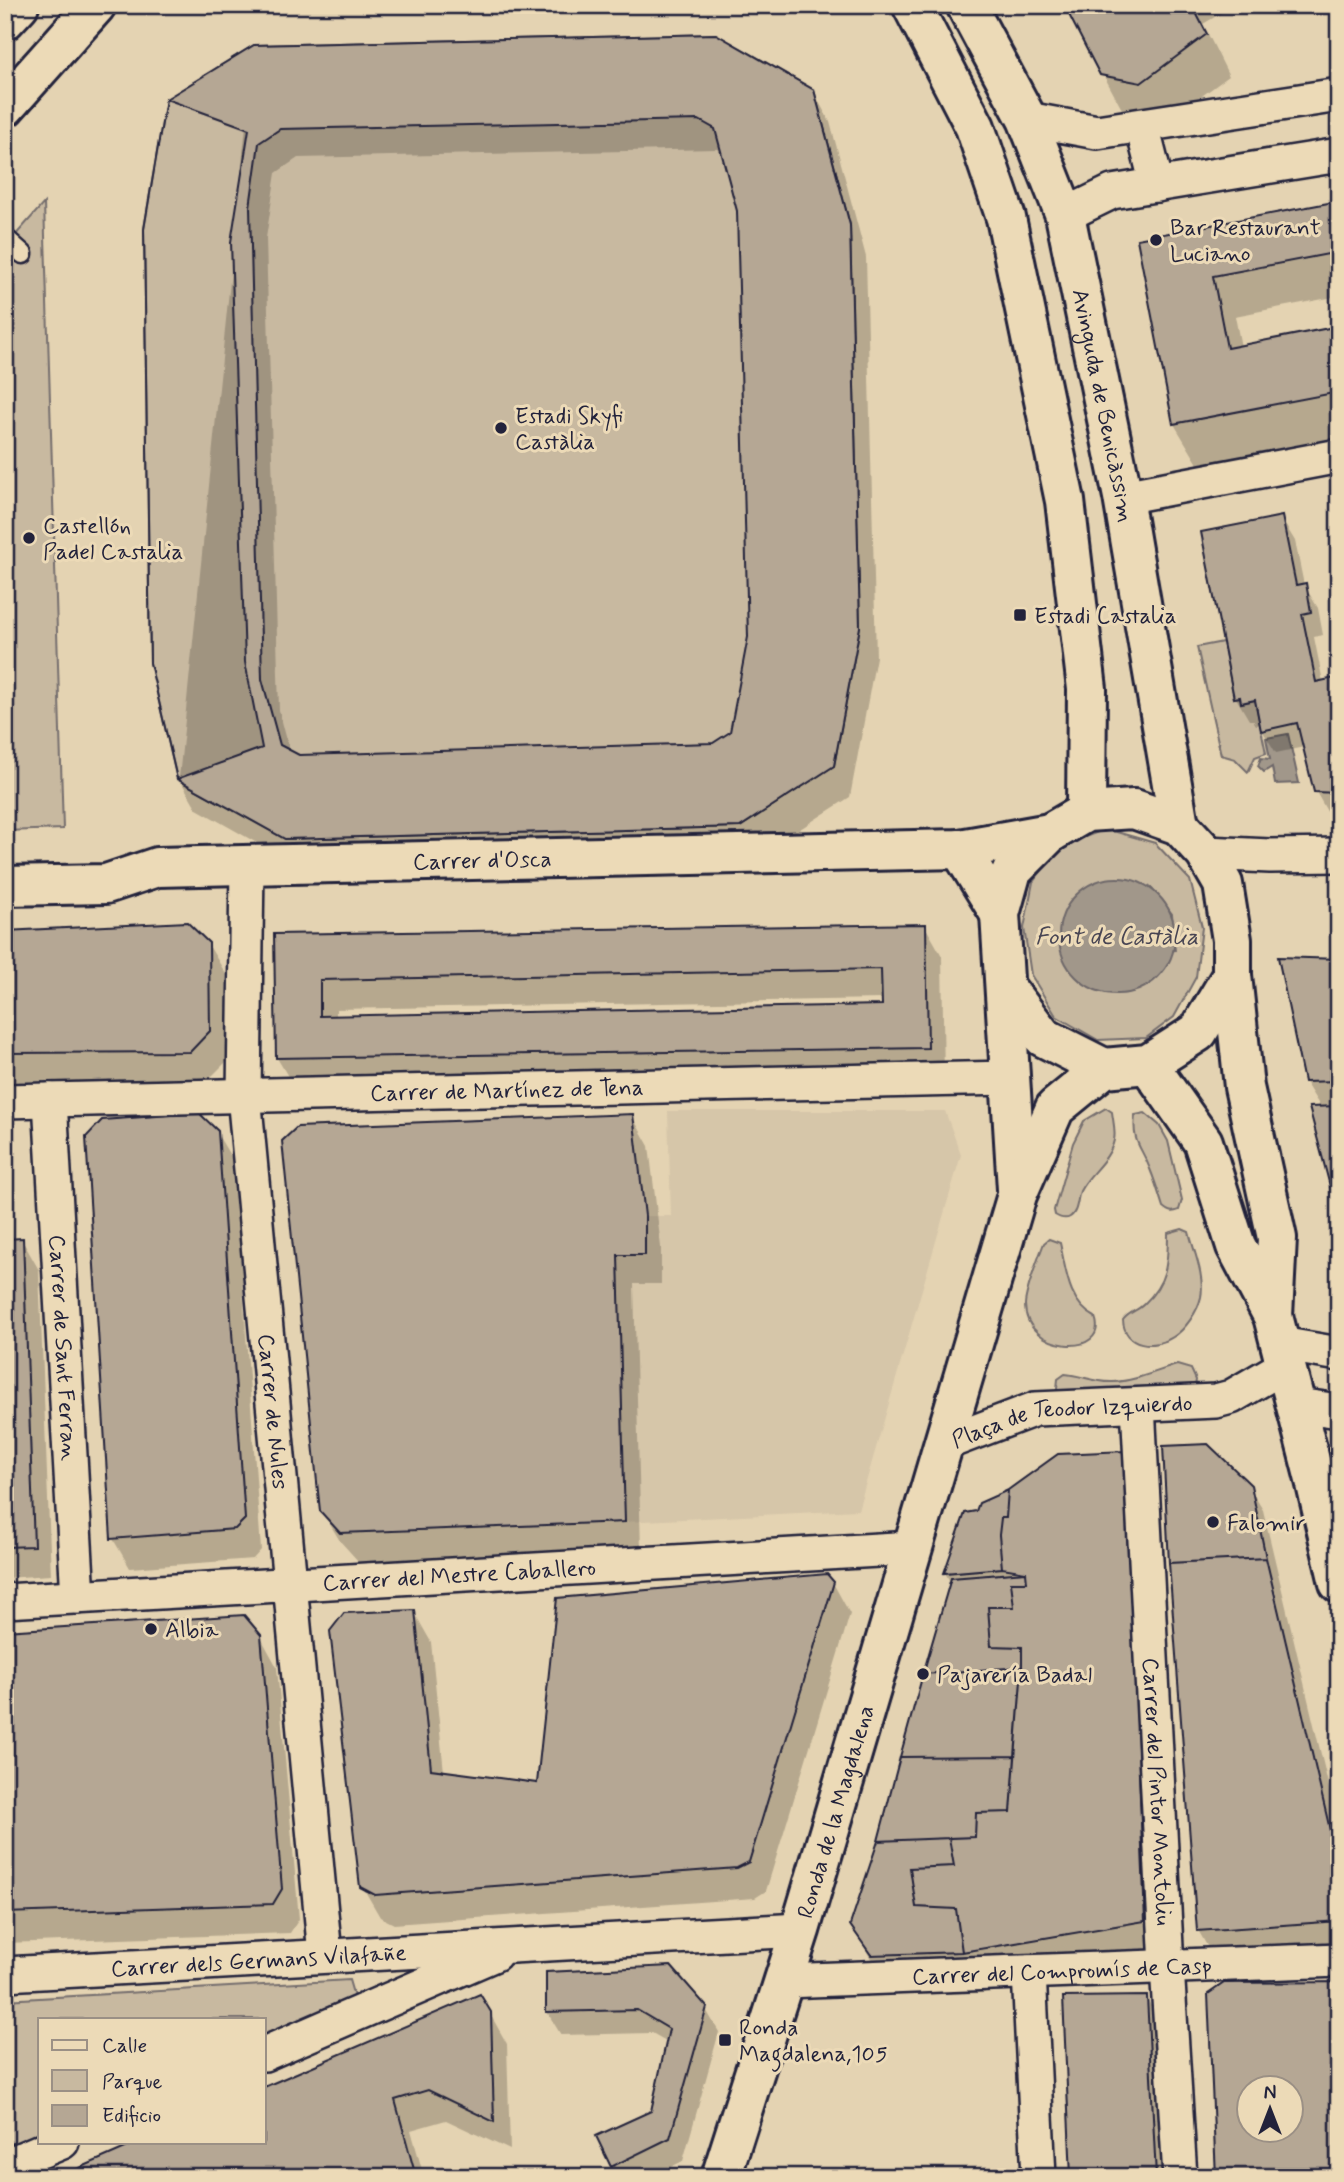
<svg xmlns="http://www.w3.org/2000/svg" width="1344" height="2182" viewBox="0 0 1344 2182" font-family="Mynerve,sans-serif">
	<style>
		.built { fill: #d6c6a9 }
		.green { fill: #c8b9a0; stroke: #756e6e; stroke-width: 2; fill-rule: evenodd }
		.water { fill: #a1978a; stroke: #6e686a; stroke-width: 2 }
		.shadow { fill: #0003; fill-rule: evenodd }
		.building { fill: #b5a794; stroke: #22223b; stroke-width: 2; fill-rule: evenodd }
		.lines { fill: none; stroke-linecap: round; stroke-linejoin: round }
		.service-casing { stroke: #22223b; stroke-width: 23 }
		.minor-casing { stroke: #22223b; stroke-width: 38 }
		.tertiary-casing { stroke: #22223b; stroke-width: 44 }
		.secondary-casing { stroke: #22223b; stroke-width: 44 }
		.service { stroke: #ecdab7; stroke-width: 18 }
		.minor { stroke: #ecdab7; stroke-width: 33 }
		.tertiary { stroke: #ecdab7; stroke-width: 38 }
		.secondary { stroke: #ecdab7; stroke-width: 38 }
		.poi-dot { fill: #22223b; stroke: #ecdab7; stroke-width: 2.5 }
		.labels { text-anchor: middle; stroke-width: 6; stroke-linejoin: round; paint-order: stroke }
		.poi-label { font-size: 23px; fill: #22223b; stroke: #ecdab7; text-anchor: start }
		.street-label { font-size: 23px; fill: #22223b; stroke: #ecdab7 }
		.water-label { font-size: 24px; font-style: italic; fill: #484553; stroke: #ecdab7 }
	</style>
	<rect width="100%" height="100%" fill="#e4d3b2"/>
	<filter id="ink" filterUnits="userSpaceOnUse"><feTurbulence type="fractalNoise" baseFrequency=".0143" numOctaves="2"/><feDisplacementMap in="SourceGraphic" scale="14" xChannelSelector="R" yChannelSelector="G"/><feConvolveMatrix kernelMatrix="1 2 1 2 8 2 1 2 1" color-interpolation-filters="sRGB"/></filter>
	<g filter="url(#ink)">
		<!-- built -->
		<path class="built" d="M668,1111h277l16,44 -103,355 -233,12 -7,-267 27,-39h26z"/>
		<!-- green -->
		<path class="green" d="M716,34l98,56 36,135 10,402 -26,139 -94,61 -455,12 -108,-60 -27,-116 -6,-434 22,-130 88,-54z
			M44,203l19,626 -58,2v-584z
			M1223,642l11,56 6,-1 2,6 13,-3 11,53 -11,4 -7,15 -13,-13 -14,-4 -24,-108z
			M1106,829l49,14 35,37 12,47 -6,50 -22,40 -28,21 -48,2 -42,-24 -25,-41 -7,-47 9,-46 28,-36zM1149,885l23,29 3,37z
			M1106,1108l6,4c1,9 4,19 2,28 -4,20 -25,33 -34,51 -3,8 -2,21 -10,26 -5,3 -10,1 -15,-2l-1,-5 19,-67 11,-22z
			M1145,1113l14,12 9,16 14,59 -3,10c-7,3 -10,2 -16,-3 -4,-13 -8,-26 -13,-38 -9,-24 -18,-25 -15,-54z
			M1182,1229l7,3c5,20 16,44 12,65 -3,14 -16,33 -28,40 -18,12 -49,10 -50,-17 6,-8 14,-9 21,-16 23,-22 24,-41 24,-71z
			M1049,1239l11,4c6,27 8,60 35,74 15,41 -70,37 -70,-12 0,-12 14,-49 19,-62z
			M1177,1365l14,4 5,11 -1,7 -134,8 -4,-6 1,-10 7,-5c16,1 31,9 48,8 22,-1 43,-11 64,-17z
			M349,1980l5,17 -90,39v-17h-224v114l-35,15v-148z"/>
		<!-- water -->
		<path class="water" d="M1288,734l11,49 -24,1 -3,-17 -8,5 -6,-6 3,-8 9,1 -4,-21z
			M1059 936a58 58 0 1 1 116 0a58 58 0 1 1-116 0Z"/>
		<!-- shadow -->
		<path class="shadow" d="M690,5h20l-16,7z
			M1066,5h169l-32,19 26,52 -64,47 -40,-8z
			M254,47l559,44 17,31 36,135 10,400 -26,140 -92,59 -455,13 -106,-60 -18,-31zM717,149l6,4 16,57 10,427 -18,96 -17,11 -415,12 -9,-4 -11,-42 -13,-472 10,-65 22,-15z
			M1339,202v94l-104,20 6,31 98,-19v109l-141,27 -24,-40 -35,-183z
			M1281,518l14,23 9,44 14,23 5,27 -9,2 9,45 15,-3 1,136h-10l-13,-23 -12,-45 -28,6 -14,-23 -1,-6 -5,1 -3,-5h-4l-13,-22z
			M925,926l17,30 2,122 -649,10 -18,-30 -1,-122zM883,999l1,8 -548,10v-8z
			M5,933l203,11 18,30 1,87 -20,20 -202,1z
			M1339,961v252l-18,-105 -16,-26z
			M632,1116l17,30 12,101v37h-27l7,267 -282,11 -19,-21 -18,-30z
			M216,1132l18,30 27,388 -8,9 -123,9 -17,-29z
			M22,1240l17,30 12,305 -46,3v-337z
			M1125,1453l36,497 -178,31 2,12 -89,2 -21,-29 -23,-41 27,-83 72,-259 -6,-10 32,-61z
			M1249,1487l14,23 76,320v121l-124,9 -17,-30z
			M833,1583l17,31 -84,277 -11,7 -361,26 -14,-7 -18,-31 52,-274 17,30 13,130 95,13z
			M5,1632l255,4 17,31 22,252 -9,14 -285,10z
			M1339,1984v193h-122l-7,-183zM1250,2088h42v42h-42z
			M480,1996l27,48 3,106 -64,-30 -35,10 13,47h-361l81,-35h120z
			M1146,1997l17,30 8,150h-99z
			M705,2008l14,24 -36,129 -33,16h-31l-7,-11 40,-54 16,-70 -16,-9 -91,2 -14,-23z"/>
		<!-- building -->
		<path class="building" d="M1064,5h128l15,29 -66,49 -41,-8z
			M716,34l98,56 36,135 10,402 -26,139 -94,61 -455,12 -108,-60 -27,-116 -6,-434 22,-130 88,-54zM699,120l16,9 22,82 11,426 -18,95 -17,11 -414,12 -19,-10 -18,-66 -12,-472 9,-64 21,-14z
			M166,99l83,30 -18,113 14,420 17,86 -85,31 -27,-116 -6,-434z
			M1339,201v51l-126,24 14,72 112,-22v66l-166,32 -36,-185z
			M1282,516l14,69 10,-2 5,29 -9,2 14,68 23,-5v116l-25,-1 -17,-69 -36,8 -6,-31 -14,3 -1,-6 -6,1 -33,-166z
			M187,922l22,21 1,88 -20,21 -185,1v-122z
			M926,924l2,124 -652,10 -2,-124zM881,969l1,36 -562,11v-36z
			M1278,957l61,2v122l-35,1z
			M1339,1106v114l-30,-113z
			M199,1113l19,18 27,388 -10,10 -124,10 -25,-402 16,-17z
			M633,1114l12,102v39h-27l7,267 -285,11 -20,-22 -38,-370 15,-14z
			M23,1238l11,308 -29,1v-308z
			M1208,1444l43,41 15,73 -97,5 -6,-117z
			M1126,1451l19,470 -183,31 -6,-43 -40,-2 -6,-39 44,-2 -5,-28 26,-1 1,-24 35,-1 11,-145v-20l-31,-1 -3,-39h26l-3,-25h16l-1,-10 -24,-4 -3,-33 2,-17h5l2,-28 50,-36z
			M1008,1490l-2,28h-5l-2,17 3,33 -58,5 21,-60 11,-2 3,-8z
			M1266,1558l73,310v53l-142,10 -28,-368z
			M1026,1572l1,10h-16l3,25h-26l3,39 31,1v20l-99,7 28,-96z
			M827,1574l7,8 -85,280 -12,6 -362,27 -15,-8 -30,-256 14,-18 71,-3 16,159 106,14 20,-185z
			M244,1615l17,20 21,254 -9,15 -268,9v-282z
			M1022,1667l-7,89 -115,1 23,-83z
			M1015,1756l-4,56 -35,1 -1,24 -97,4 22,-84z
			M949,1838l5,28 -44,2 6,39 40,2 6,43 -91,3 -21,-30 28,-84z
			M671,1966l36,41 -37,131 -59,29 -15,-31 55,-25 18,-82 -32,-19 -91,2v-40z
			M1339,1982v195h-123l-8,-183 16,-11zM1250,2088h42v42h-42z
			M480,1994l11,18 3,110 -66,-32 -33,10 21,77h-357l80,-35h125v-55z
			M1147,1996l9,181h-85l-8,-180z"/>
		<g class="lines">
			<!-- service casing -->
			<g class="service-casing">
				<path id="service" d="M5,238l18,16"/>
			</g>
			<!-- minor casing -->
			<g class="minor-casing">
				<g id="minor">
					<path d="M1027,119l70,13 242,-37"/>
					<path d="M1142,126l15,59"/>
					<path d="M1065,215l47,-23 227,-37"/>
					<path d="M1123,497l216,-41"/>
					<path d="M1205,853l65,3 69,-1"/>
					<path id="s1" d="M247,865l-3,230 81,860"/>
					<path id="s2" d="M50,1100l28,497"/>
					<path id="s3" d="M5,1101l1004,-23"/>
					<path d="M1280,1344l59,10"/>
					<path id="s4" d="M1138,1405l29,561 13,211"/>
					<path d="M1297,1405l42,6"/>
					<path id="s5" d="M943,1444l92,-35 181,-8 15,-4 55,-32"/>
					<path id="s6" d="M5,1601l908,-53"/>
					<path d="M1029,1972l10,205"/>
					<path id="s7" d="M5,1974l795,-44"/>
					<path id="s8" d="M784,1981l555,-21"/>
					<path d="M264,2054l231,-100"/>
					<path d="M5,2166l57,-24"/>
				</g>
			</g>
			<!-- tertiary casing -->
			<g class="tertiary-casing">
				<g id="tertiary">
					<path d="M5,20l14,-15"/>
					<path d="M5,107l91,-102"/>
					<path d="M960,849l40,65"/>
					<path id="s9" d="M5,886l101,-2 51,-17 803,-18 90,-16"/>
				</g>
			</g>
			<!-- secondary casing -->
			<g class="secondary-casing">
				<g id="secondary">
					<path d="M912,5l63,122 31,91 59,283 22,188 -1,123"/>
					<path id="s10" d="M966,5l61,114 38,96 58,282 56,328"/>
					<path d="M1005,987l38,50 61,31 44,-4 50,-32 34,-57"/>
					<path d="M1148,1064l55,78 33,104 37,70 42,164 24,103"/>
					<path d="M1017,1189l-17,-275 12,-43 38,-38 36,-21 48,-3 45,16 26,28 18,31 9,56v35l12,112 33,151 -4,78"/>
					<path id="s11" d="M721,2177l79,-247 217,-735 38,-87 49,-40"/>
				</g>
			</g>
			<!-- service -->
			<use href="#service" class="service"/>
			<!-- minor -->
			<use href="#minor" class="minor"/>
			<!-- tertiary -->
			<use href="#tertiary" class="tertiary"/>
			<!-- secondary -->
			<use href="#secondary" class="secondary"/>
		</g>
	</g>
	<!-- markers -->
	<g class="poi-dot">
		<circle cx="1156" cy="240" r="7"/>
		<circle cx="501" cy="428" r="7"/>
		<circle cx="29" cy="538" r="7"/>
		<rect x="1013" y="608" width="14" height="14" rx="3.5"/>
		<circle cx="1213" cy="1522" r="7"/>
		<circle cx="151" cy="1629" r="7"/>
		<circle cx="923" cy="1674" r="7"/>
		<rect x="718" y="2033" width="14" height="14" rx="3.5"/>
	</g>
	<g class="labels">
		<!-- poi labels -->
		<g class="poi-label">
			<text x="1170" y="235">Bar Restaurant<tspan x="1170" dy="26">Luciano</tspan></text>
			<text x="515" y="423">Estadi Skyfi<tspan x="515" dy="26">Castàlia</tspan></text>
			<text x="43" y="533">Castellón<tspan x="43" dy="26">Padel Castalia</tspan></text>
			<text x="1034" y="623">Estadi Castalia</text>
			<text x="1227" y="1530">Falomir</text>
			<text x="165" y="1637">Albia</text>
			<text x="937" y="1682">Pajarería Badal</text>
			<text x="739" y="2035">Ronda<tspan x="739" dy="26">Magdalena,105</tspan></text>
		</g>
		<!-- street labels -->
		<g class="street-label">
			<text dy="8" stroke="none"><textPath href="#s10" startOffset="427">Avinguda de Benicàssim</textPath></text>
			<text dy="8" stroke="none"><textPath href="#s9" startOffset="480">Carrer d'Osca</textPath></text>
			<text dy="8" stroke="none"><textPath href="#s3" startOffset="502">Carrer de Martínez de Tena</textPath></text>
			<text dy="8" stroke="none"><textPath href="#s2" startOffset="248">Carrer de Sant Ferran</textPath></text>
			<text dy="8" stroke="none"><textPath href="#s1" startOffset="548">Carrer de Nules</textPath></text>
			<text dy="8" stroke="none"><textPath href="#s5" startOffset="133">Plaça de Teodor Izquierdo</textPath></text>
			<text dy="8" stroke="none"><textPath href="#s6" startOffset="455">Carrer del Mestre Caballero</textPath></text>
			<text dy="8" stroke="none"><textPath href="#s4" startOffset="387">Carrer del Pintor Montoliu</textPath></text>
			<text dy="8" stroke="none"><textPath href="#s11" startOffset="383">Ronda de la Magdalena</textPath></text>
			<text dy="8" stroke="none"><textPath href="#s7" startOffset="254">Carrer dels Germans Vilafañe</textPath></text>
			<text dy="8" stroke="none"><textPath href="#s8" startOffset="278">Carrer del Compromís de Casp</textPath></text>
		</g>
		<!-- water labels -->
		<g class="water-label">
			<text x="1117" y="944">Font de Castàlia</text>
		</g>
	</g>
	<!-- margin -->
	<rect width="1344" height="2182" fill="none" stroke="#ecdab7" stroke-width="28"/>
	<rect x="14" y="14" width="1316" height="2154" fill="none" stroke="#22223b" stroke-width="2.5" filter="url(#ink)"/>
	<!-- legend -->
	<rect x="38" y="2018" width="228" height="126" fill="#ecdab7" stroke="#9b9085" stroke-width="2"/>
	<rect x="52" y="2040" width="35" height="10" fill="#ecdab7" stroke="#9b9085" stroke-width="2"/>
	<text x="102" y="2052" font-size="21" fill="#22223b">Calle</text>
	<rect x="52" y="2070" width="35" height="21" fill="#c8b9a0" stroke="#9b9085" stroke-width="2"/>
	<text x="102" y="2088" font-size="21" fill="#22223b">Parque</text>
	<rect x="52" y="2105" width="35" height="21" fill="#b5a794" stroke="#9b9085" stroke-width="2"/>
	<text x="102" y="2122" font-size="21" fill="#22223b">Edificio</text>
	<!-- north arrow -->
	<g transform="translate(1270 2109)"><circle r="33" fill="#ecdab7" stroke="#9b9085" stroke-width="2"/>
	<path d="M0-5L12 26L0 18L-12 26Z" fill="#22223b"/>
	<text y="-10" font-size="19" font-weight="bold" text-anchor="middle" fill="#22223b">N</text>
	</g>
</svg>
